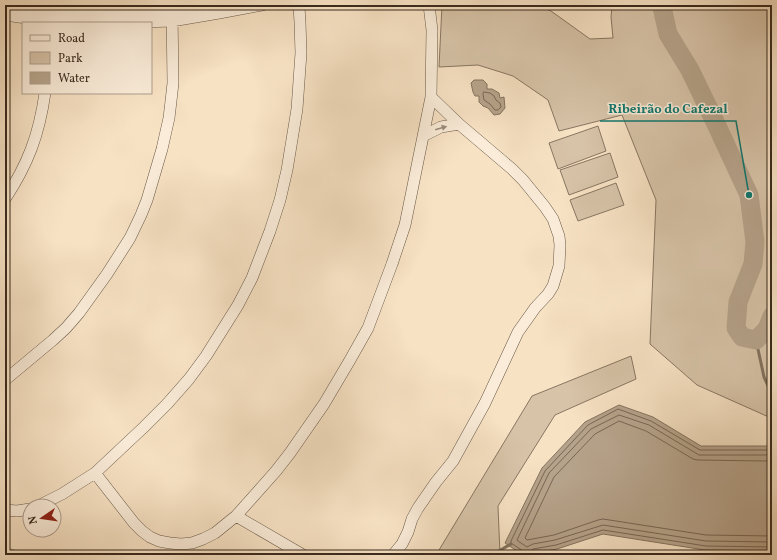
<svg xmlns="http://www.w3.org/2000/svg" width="777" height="560" viewBox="0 0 777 560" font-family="Vollkorn,serif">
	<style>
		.green { fill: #d7c3a8; stroke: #887662 }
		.water { fill: #b6a38b; stroke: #84735f }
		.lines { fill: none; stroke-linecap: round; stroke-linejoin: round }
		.shore { stroke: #786654; stroke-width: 1 }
		.stream { stroke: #84735f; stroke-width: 3 }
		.river { stroke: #b6a38b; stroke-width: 19 }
		.minor-casing { stroke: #685847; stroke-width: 12 }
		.minor { stroke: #faecd9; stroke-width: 11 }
		.oneway { fill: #9a8b7b }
		.leader { fill: none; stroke: #0f766e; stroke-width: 1.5 }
		.callout-dot { fill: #0f766e; stroke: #faecd9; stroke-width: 1.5 }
		.callout-label { font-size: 13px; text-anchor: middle; font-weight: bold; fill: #0f766e; stroke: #faecd9; stroke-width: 3; stroke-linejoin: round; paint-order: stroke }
	</style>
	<rect width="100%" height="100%" fill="#f7e2c4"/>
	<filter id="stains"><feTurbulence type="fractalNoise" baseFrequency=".005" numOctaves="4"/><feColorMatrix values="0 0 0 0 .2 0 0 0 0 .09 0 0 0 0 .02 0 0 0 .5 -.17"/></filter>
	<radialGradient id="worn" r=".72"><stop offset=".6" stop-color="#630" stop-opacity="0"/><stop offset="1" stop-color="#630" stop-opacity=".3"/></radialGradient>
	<!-- green -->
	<path class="green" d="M442,5h94l15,6 39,28 23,-1 -2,-21 1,-12h160v412l-1,1 -74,-33 -47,-41 6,-144 -34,-85 -63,16 -11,-31 -35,-24 -35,-11 -39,2z
		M598,126l8,25 -48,18 -9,-26z
		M610,153l8,24 -49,18 -9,-25z
		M616,183l8,22 -46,16 -8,-21z
		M631,356l5,23 -81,36 -57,91 2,49h-64l96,-159z"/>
	<!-- water -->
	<path class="water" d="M474,80h9l4,4v5h5l7,4 1,5 4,-1 1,11 -5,6 -6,1 -6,-7 -5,-2 -4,-4v-6h-4l-2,-4 -2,-9z
		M619,405l34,12 48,29h65l6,-3v108l-67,-1 -102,-16 -46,15 -34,6 -18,-12 37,-75 43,-46z"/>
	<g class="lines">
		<!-- shore -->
		<path class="shore" d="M484,92l6,1 4,3 2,4 4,3 1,4 -3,3h-3l-5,-6 -6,-4 -1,-6z
			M772,453l-7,2h-66l-50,-30 -30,-10 -28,14 -42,44 -32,67 1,1 9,6 6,-3 22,-4 48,-15 103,16 66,1
			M772,459l-7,2 -68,-1 -4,-1 -47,-28 -27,-10 -24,13 -41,43 -29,61 2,2 27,-5 44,-15 5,-1 103,16 66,1
			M524,555l-1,-4 -12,-8v-2l34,-70 43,-46 30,-16 33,12 49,29h66l6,-2
			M530,555l1,-4 2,-2 23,-4 47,-15 103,16 66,1"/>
		<!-- stream -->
		<path class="stream" d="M756,340l8,37 8,17
			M492,555l19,-11"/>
		<!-- river -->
		<path class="river" d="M664,5l-2,2 6,27 22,36 27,56 32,69 6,47 -2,22 -15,38 -2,26 6,9 14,3 11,-11 5,-13"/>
		<!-- minor casing -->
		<g class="minor-casing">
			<path id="minor" d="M7,5l39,5 79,3 47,-3 41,-5
				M5,15l42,6 95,1 30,-1 47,-8 43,-8
				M423,136l18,-9 18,-3
				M5,199c23,-35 34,-64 40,-106
				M5,380l48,-40 13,-12 13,-15 28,-39 23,-36 11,-23 6,-15 15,-51 7,-31 2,-17 2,-18 -1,-73
				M95,473l39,50 8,8 8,6 9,4 11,2 11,1 11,-1 11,-4 12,-6 21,-17 40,-45 14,-18 34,-49 26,-44 18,-32 24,-64 13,-39 26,-128 1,-67 -3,-25
				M38,506l24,-12 33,-21 49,-46 23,-23 22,-25 17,-23 32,-51 14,-27 18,-47 10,-31 7,-30 10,-61 4,-56 -1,-31 -1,-15
				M5,510l12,1 13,-2
				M236,516l67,39
				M5,554l6,1
				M393,555l9,-11 6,-12 4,-13 6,-11 18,-26 17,-21 32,-58 33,-71 17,-24 13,-14 5,-8 6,-20 1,-21 -1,-9 -6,-17 -8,-12 -22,-27 -11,-11 -53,-45 -28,-27"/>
		</g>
		<!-- minor -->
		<use href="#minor" class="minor"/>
	</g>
	<!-- one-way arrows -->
	<defs><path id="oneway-solid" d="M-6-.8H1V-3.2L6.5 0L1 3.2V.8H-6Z"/></defs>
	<use class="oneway" href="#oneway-solid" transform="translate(441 128) rotate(-16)"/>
	<!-- callouts -->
	<path class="leader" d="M749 195L736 121H600"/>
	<circle class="callout-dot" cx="749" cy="195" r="4"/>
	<g class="callout-label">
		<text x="668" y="113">Ribeirão do Cafezal</text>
	</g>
	<!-- margin -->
	<rect width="777" height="560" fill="none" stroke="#f7e2c4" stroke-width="20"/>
	<rect x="6" y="6" width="765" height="548" fill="none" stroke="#392a1d" stroke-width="2"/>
	<rect x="10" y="10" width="757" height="540" fill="none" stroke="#392a1d"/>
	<!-- legend -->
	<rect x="22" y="22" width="130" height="72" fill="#faecd9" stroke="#ad9e8e"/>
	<rect x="30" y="35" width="20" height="6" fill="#faecd9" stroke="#ad9e8e"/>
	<text x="58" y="42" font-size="12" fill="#392a1d">Road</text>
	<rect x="30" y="52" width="20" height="12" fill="#d7c3a8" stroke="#ad9e8e"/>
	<text x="58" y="62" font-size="12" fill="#392a1d">Park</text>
	<rect x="30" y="72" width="20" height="12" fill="#b6a38b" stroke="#ad9e8e"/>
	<text x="58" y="82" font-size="12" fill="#392a1d">Water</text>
	<!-- north arrow -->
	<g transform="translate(42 518) rotate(257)"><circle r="19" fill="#faecd9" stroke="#ad9e8e"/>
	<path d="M0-3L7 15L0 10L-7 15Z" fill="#8f2418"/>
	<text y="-6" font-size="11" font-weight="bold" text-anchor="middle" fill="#392a1d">N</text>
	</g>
	<rect width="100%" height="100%" filter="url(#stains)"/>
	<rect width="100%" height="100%" fill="url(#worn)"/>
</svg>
